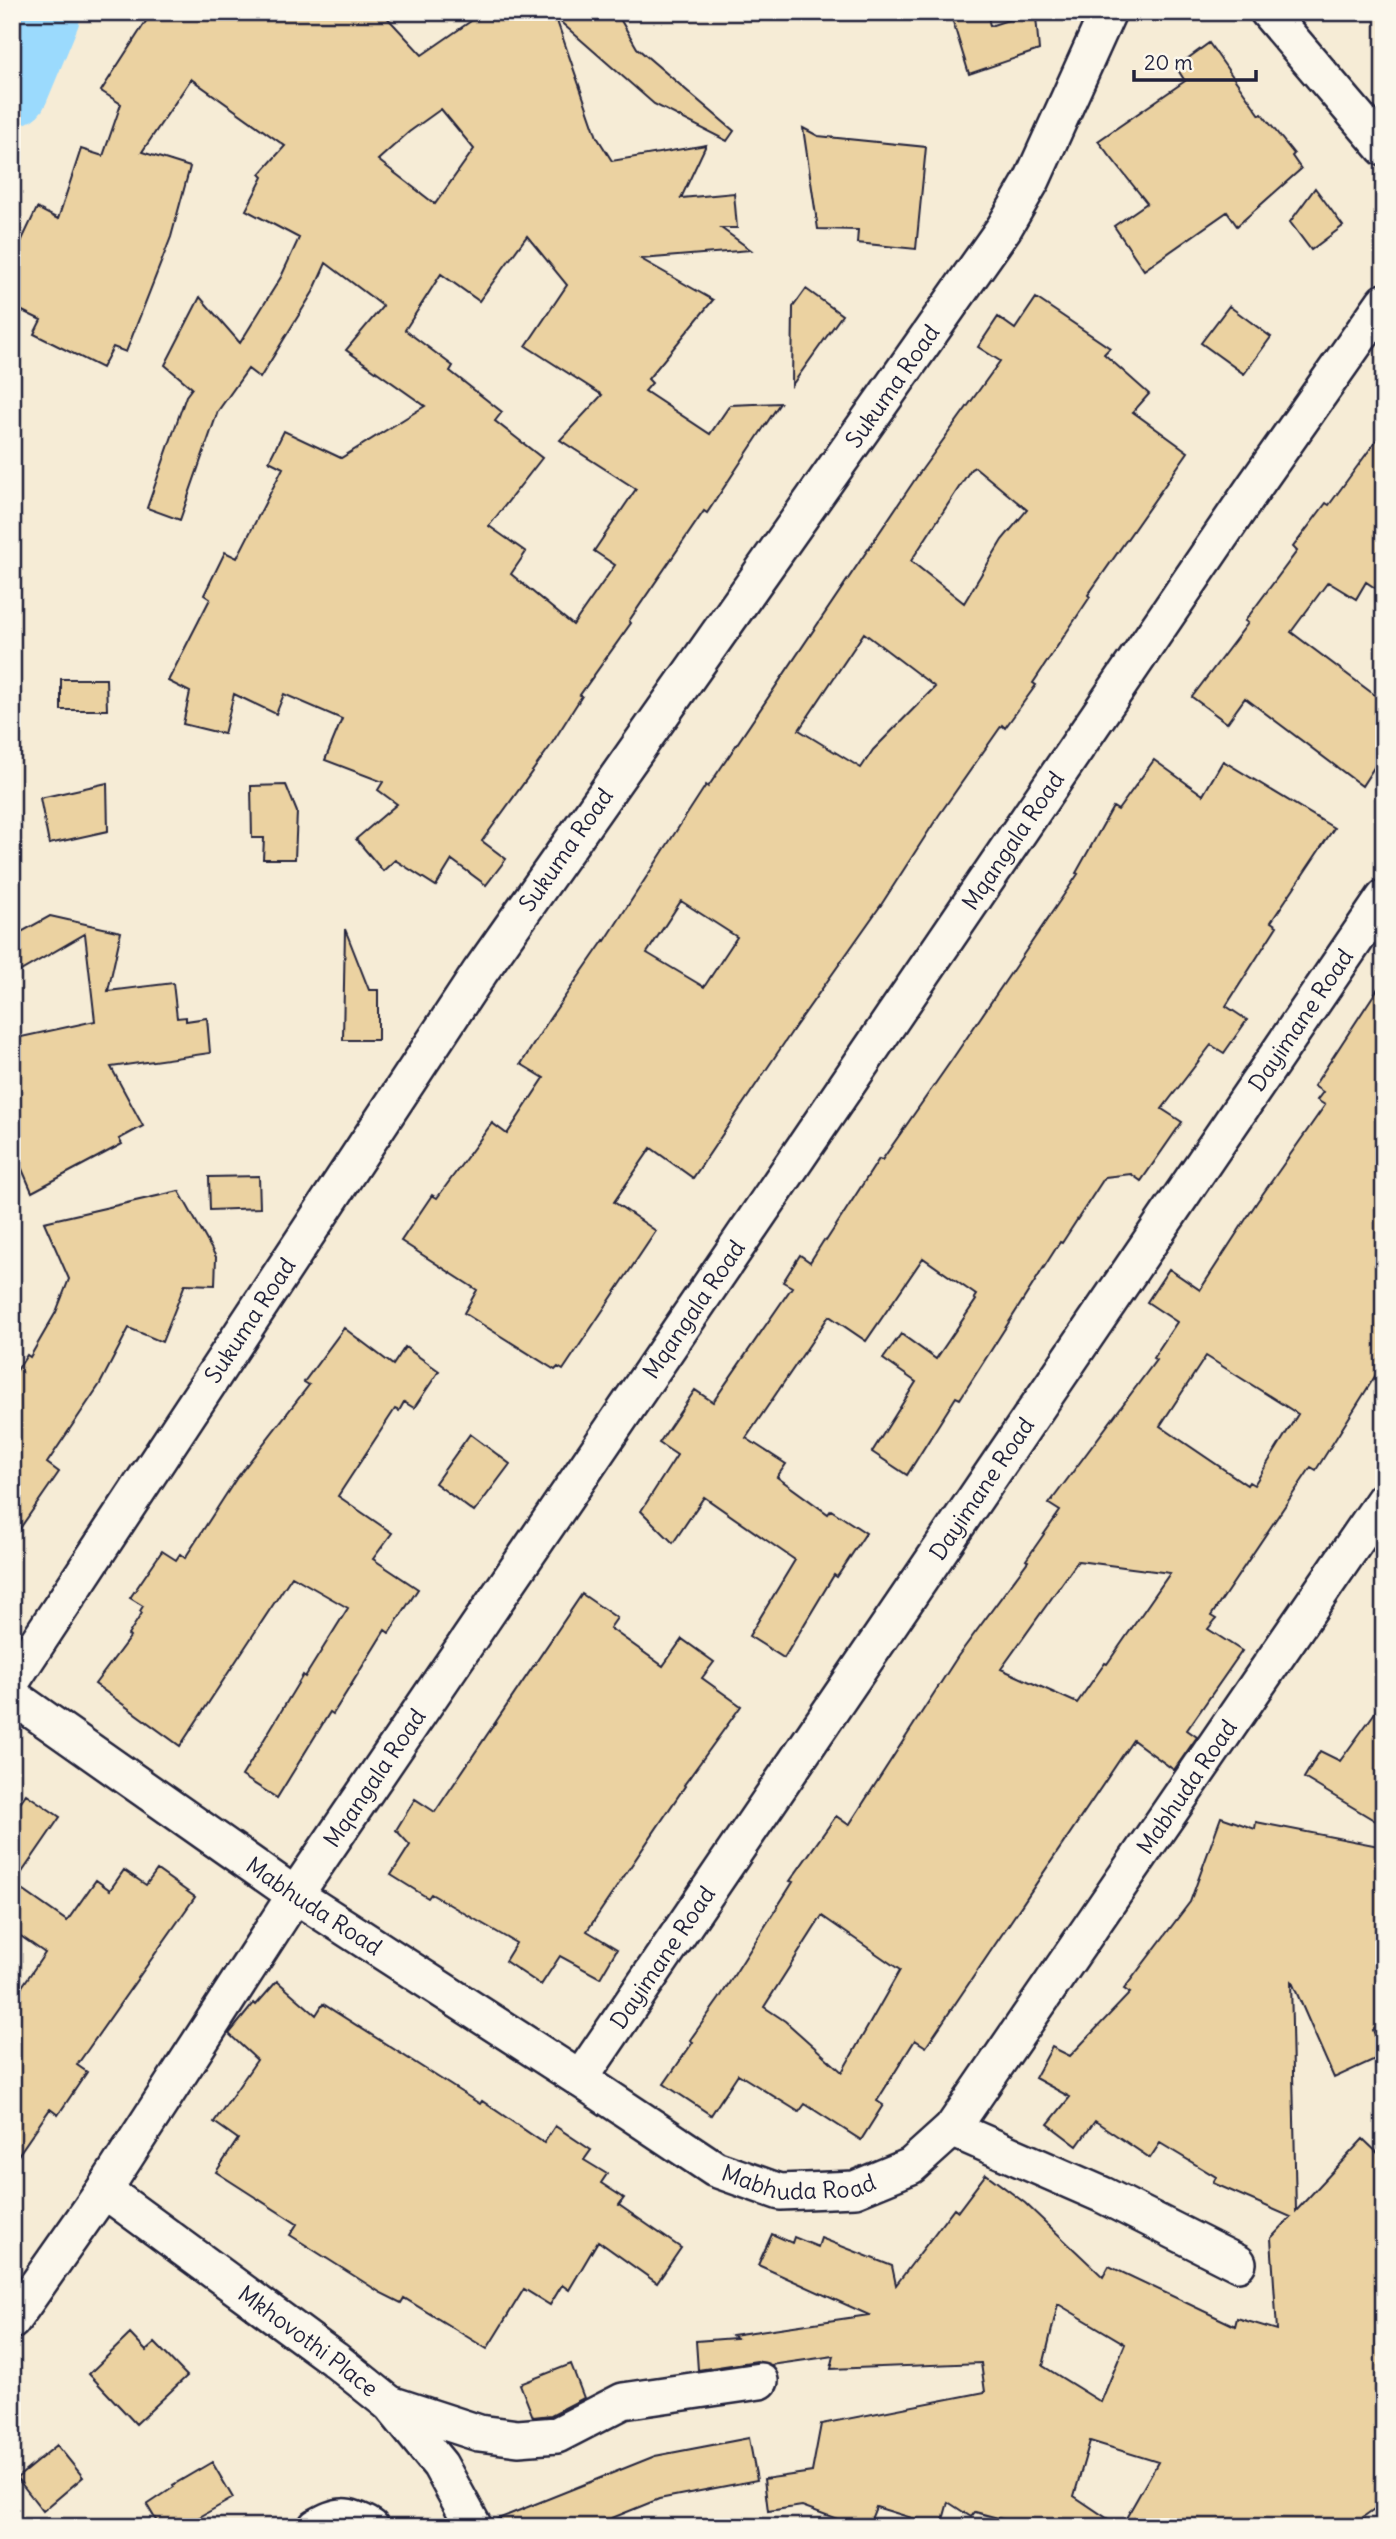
<svg xmlns="http://www.w3.org/2000/svg" width="1396" height="2539" viewBox="0 0 1396 2539" font-family="Delius,sans-serif">
	<style>
		.lines { fill: none; stroke-linecap: round; stroke-linejoin: round }
		.river { stroke: #9bdafd; stroke-width: 74 }
		.building { fill: #ebd2a1; stroke: #22223b; stroke-width: 2; fill-rule: evenodd }
		.street-casing { stroke: #22223b; stroke-width: 40 }
		.street { stroke: #fbf7ec; stroke-width: 35 }
		.labels { text-anchor: middle; stroke-width: 5; stroke-linejoin: round; paint-order: stroke }
		.street-label { font-size: 23px; fill: #22223b; stroke: #fbf7ec }
	</style>
	<rect width="100%" height="100%" fill="#f6ecd6"/>
	<filter id="ink" filterUnits="userSpaceOnUse"><feTurbulence type="fractalNoise" baseFrequency=".0143" numOctaves="2"/><feDisplacementMap in="SourceGraphic" scale="14" xChannelSelector="R" yChannelSelector="G"/><feConvolveMatrix kernelMatrix="1 2 1 2 8 2 1 2 1" color-interpolation-filters="sRGB"/></filter>
	<g filter="url(#ink)">
		<g class="lines">
			<!-- river -->
			<path class="river" d="M12,89l32,-77"/>
		</g>
		<!-- building -->
		<path class="building" d="M152,12h230l40,43 62,-43h132l21,36 97,83 -7,10 -73,-37 -98,-86 41,119 15,24 94,-16 -25,53 53,-5 3,35h-16l30,22 -110,9 72,41 -65,79 4,4 -7,8 65,43 20,-29 50,-2 -73,110 -3,-2 -75,110 2,2 -51,72 2,1 -33,52 -67,93 24,18 -20,26 -34,-25 -16,26 -41,-26 -12,11 -27,-32 41,-35 -19,-14 5,-8 -58,-22 17,-41 -58,-25 -8,20 -42,-20 -10,40 -41,-10 7,-32 -22,-11 42,-82 -6,-4 21,-43 12,6 46,-90 -14,-7 15,-30 57,27 84,-52 -79,-56 37,-44 -57,-43 -13,29 -53,86 -12,-9 -30,42 -38,109 -33,-12 39,-112 6,-8 -27,-23 35,-68 40,46 41,-66 18,-39 -53,-28 17,-33 -3,-3 25,-28 -94,-67 -49,73 48,15 -19,70 -45,115 -13,-5 -11,21 -68,-34 7,-14 -29,-14v-45l25,-53 21,11 23,-70 22,7 18,-52 -20,-13zM441,109l33,40 -39,55 -57,-44 31,-28zM527,236l40,49 -41,61 76,49 -42,45 76,49 -42,62 21,14 -42,60 -62,-51 15,-22 -37,-26 53,-68 -47,-37 7,-9 -52,-41 3,-5 -48,-36 36,-56 38,27z
			M950,12h37l3,14 18,-6 28,-3 3,33 -70,24z
			M1209,43l51,72 2,-1 32,40 -2,2 9,13 -64,57 -10,-14 -83,58 -30,-44 33,-23 -49,-62 87,-60 -9,-14z
			M803,128l15,8 108,11 -10,102 -59,-6 1,-13 -40,-1z
			M1315,188l28,38 -32,24 -21,-28z
			M806,289l36,26 -50,70 1,-78z
			M1036,298l74,50 -6,6 45,40 -16,18 55,40 -100,143 2,2 -57,86 3,2 -31,43 -3,-3 -63,90 -58,90 -86,122 -102,151 -42,-30 -37,54 42,29 -93,139 -5,-3 -3,3 -91,-57 13,-23 -76,-49 31,-46 5,3 55,-75 15,11 37,-56 -23,-14 29,-46 54,-78 1,1 101,-156 2,2 210,-312 82,-114 -22,-14 20,-30 17,12zM975,467l52,43 -25,30 -38,63 -53,-42 60,-92zM864,633l71,54 -62,63 -12,18 -62,-38zM681,901l56,36 -33,50 -57,-34z
			M1229,306l42,31 -27,37 -43,-31z
			M1384,430v164l-18,-12 -10,17 -28,-17 -37,50 93,70v50l-22,34 -117,-88 -18,25 -35,-26 56,-74 -3,-2 52,-70 -4,-4 33,-44 3,2z
			M61,679h45l1,31h-46z
			M1154,760l49,35 20,-34 111,67 -63,94 6,4 -51,80 21,14 -23,33 -13,-8 -49,64 20,13 -41,59 -10,-7 -26,3 -43,66 -2,-1 -100,157 -4,-2 -49,78 -35,-23 44,-70 -33,-23 18,-25 35,25 40,-59 -2,-2 2,-3 -53,-37 -57,83 -37,-25 -83,122 40,26 -9,13 51,37 3,-4 35,23 -29,44 -3,-2 -50,83 -35,-22 46,-76 -91,-63 -31,46 -32,-32 36,-56 -18,-12 36,-53 18,12 79,-115 -9,-5 17,-27 10,7 14,-22 2,1 53,-82 3,1 69,-99 127,-187 -2,-1 37,-66 5,3z
			M107,783l1,48 -59,13 -9,-46z
			M286,785l11,27 -2,47h-32l1,-21h-12l-1,-52z
			M50,916l71,16 -13,59 65,-8 4,35 9,-1v4l21,-3 3,35 -99,14 32,59 -24,13 3,5 -90,48 -10,-23 -10,3v-133l83,-18 -10,-87 -73,42v-39z
			M345,929l24,61h9v50h-35z
			M1384,979v383l-68,108 -5,-3 -100,149 5,3 -8,10 34,22 -55,79 10,7 -23,33 -41,-30 -207,307 -11,-7 -38,61 6,4 -22,35 -56,-36 -6,8 -61,-38 -27,41 -47,-31 29,-42 -3,-2 29,-41 74,-117 -3,-1 46,-65 13,9 109,-169 70,-95 -2,-1 34,-49 -11,-7 107,-144 -3,-2 24,-36 -30,-20 22,-33 31,21 57,-88 68,-97 -8,-5 6,-8 -9,-6zM1206,1356l92,58 -44,71 -5,-3 -2,3 -87,-59zM1078,1561l92,12 -63,91 -2,-1 -28,40 -76,-34zM822,1916l78,54 -58,102 -57,-51 -21,-14z
			M259,1176l1,32 -50,2 -1,-33z
			M179,1191l37,66 -1,28 -30,-1 -23,58 -33,-14 -29,56 -53,79 12,9 -47,68v-162l15,-23 3,2 26,-45 13,-33 -25,-57z
			M344,1328l49,37 12,-18 34,24 -25,37 -10,-6 -5,9 -4,-2 -57,87 54,37 -19,26 45,30 -29,44 -4,-3 -52,84 -3,-2 -53,86 -35,-22 61,-101 2,2 43,-69 -56,-32 -112,170 -85,-62 35,-47 -2,-2 14,-22 -2,-2 3,-5 -13,-8 32,-47 14,9 4,-6 5,4 51,-79 73,-94 -5,-3z
			M470,1434l40,30 -36,48 -39,-29z
			M582,1594l35,24 -7,10 53,38 19,-27 32,23 -12,16 39,28 -57,79 1,1 -98,145 30,18 -17,29 -40,-22 -19,29 -36,-24 11,-18 -85,-49 -3,4 -37,-23 19,-30 -14,-15 19,-31 20,13z
			M1384,1700v126l-80,-48 16,-27 20,10z
			M26,1794l34,23 -46,67 53,37 29,-41 14,10 14,-20 22,15 11,-15 38,27 -118,168 10,7 -29,43 -8,-6 -38,55v-163l33,-48 -33,-23v-116z
			M1221,1817l34,12 1,-7 128,25v174l-11,9 11,25 -50,23 -43,-98 5,231 67,-72 21,20v343l-21,15 4,10h-246l37,-65 -68,-21 -16,55 46,31h-87l-58,-15 -4,5 -23,-15 -7,25 -65,-20 -8,20h-9l-57,-21 -34,5 -4,-32 48,-7 9,-48 164,-32 -4,-29 -150,6 3,-13 -63,9 -14,-4 -59,9 -2,-29 40,-3 -4,-3 137,-20 -111,-50 14,-31 20,9 2,-6 24,10 3,-9 71,28 4,19 58,-77 4,3 28,-37 39,29 78,74 6,-11 126,60 2,-8 40,12 -6,-92 20,-21 -78,-34 3,-6 -56,-34 -10,15 -55,-37 -18,25 -29,-22 22,-27 -35,-19 17,-31 18,9 60,-63 -6,-4 66,-87zM1058,2304l67,40 -24,58 -58,-36z
			M277,1981l39,34 7,-11 157,100 2,-3 62,42 11,-17 36,24 -7,10 23,14 -6,9 23,15 -5,7 62,43 -24,35 -59,-42 -29,49 -7,-5 -12,20 -26,-16 -37,60 -83,-51 -3,5 -20,-10 -91,-58 7,-11 -81,-52 22,-33 -24,-17 43,-62 -28,-26 25,-31 2,2z
			M130,2334l16,17 9,-8 32,33 -51,48 -47,-50z
			M571,2364l13,34 -33,17 -18,2 -13,-33z
			M749,2438l8,42 -98,19 -69,28h-96l-1,-6 162,-65z
			M57,2445l26,32 -40,34 -26,-33z
			M212,2462l21,36 -51,29h-22l-13,-22 27,-18 -1,-2z"/>
		<g class="lines">
			<!-- street casing -->
			<g class="street-casing">
				<g id="street">
					<path d="M1268,12l116,136"/>
					<path id="s1" d="M12,1681l468,-709 524,-744 28,-48 76,-168"/>
					<path id="s2" d="M12,1696l283,199 285,184 135,90 65,23 75,-3 56,-23 41,-37 432,-629"/>
					<path id="s3" d="M580,2079l804,-1181"/>
					<path d="M952,2129l151,66 135,68"/>
					<path id="s4" d="M104,2190l230,169 56,45 50,61 34,62"/>
					<path id="s5" d="M12,2321l92,-131 191,-295 959,-1408 130,-185"/>
					<path d="M390,2404l89,29 39,5 39,-3 66,-34 137,-20"/>
					<path d="M316,2527c23,-13 31,-14 55,0"/>
				</g>
			</g>
			<!-- street -->
			<use href="#street" class="street"/>
		</g>
	</g>
	<g class="labels">
		<!-- street labels -->
		<g class="street-label">
			<text dy="8" stroke="none"><textPath href="#s1" startOffset="1566">Sukuma Road</textPath></text>
			<text dy="8" stroke="none"><textPath href="#s5" startOffset="1787">Mqangala Road</textPath></text>
			<text dy="8" stroke="none"><textPath href="#s1" startOffset="999">Sukuma Road</textPath></text>
			<text dy="8" stroke="none"><textPath href="#s3" startOffset="1281">Dayimane Road</textPath></text>
			<text dy="8" stroke="none"><textPath href="#s5" startOffset="1220">Mqangala Road</textPath></text>
			<text dy="8" stroke="none"><textPath href="#s1" startOffset="432">Sukuma Road</textPath></text>
			<text dy="8" stroke="none"><textPath href="#s3" startOffset="714">Dayimane Road</textPath></text>
			<text dy="8" stroke="none"><textPath href="#s5" startOffset="653">Mqangala Road</textPath></text>
			<text dy="8" stroke="none"><textPath href="#s2" startOffset="1522">Mabhuda Road</textPath></text>
			<text dy="8" stroke="none"><textPath href="#s2" startOffset="368">Mabhuda Road</textPath></text>
			<text dy="8" stroke="none"><textPath href="#s3" startOffset="147">Dayimane Road</textPath></text>
			<text dy="8" stroke="none"><textPath href="#s2" startOffset="934">Mabhuda Road</textPath></text>
			<text dy="8" stroke="none"><textPath href="#s4" startOffset="254">Mkhovothi Place</textPath></text>
		</g>
	</g>
	<!-- margin -->
	<rect width="1396" height="2539" fill="none" stroke="#fbf7ec" stroke-width="42"/>
	<rect x="21" y="21" width="1354" height="2497" fill="none" stroke="#22223b" stroke-width="2.5" filter="url(#ink)"/>
	<!-- scale -->
	<path d="M1134 70v10h122v-10" fill="none" stroke="#22223b" stroke-width="3.5"/>
	<text x="1144" y="70" font-size="21" fill="#22223b" stroke="#fbf7ec" stroke-width="5" paint-order="stroke">20 m</text>
</svg>
